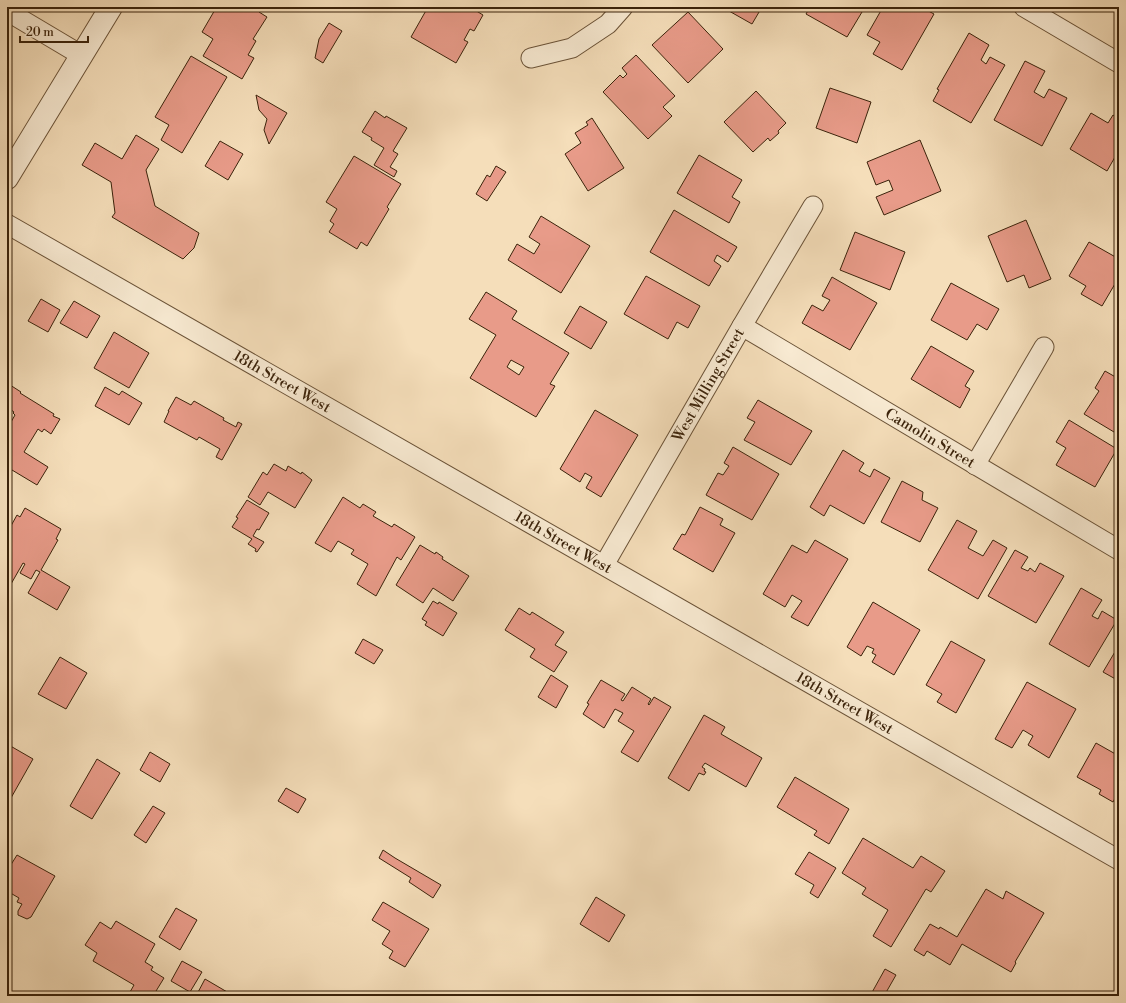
<svg xmlns="http://www.w3.org/2000/svg" width="1126" height="1003" viewBox="0 0 1126 1003" font-family="'Libre Bodoni',serif">
	<style>
		.building { fill: #e89b89; stroke: #3b230b; fill-rule: evenodd }
		.lines { fill: none; stroke-linecap: round; stroke-linejoin: round }
		.minor-casing { stroke: #6a5237; stroke-width: 21 }
		.tertiary-casing { stroke: #6a5237; stroke-width: 24 }
		.minor { stroke: #f8ead2; stroke-width: 19 }
		.tertiary { stroke: #f8ead2; stroke-width: 22 }
		.labels { text-anchor: middle; stroke-width: 3.5; stroke-linejoin: round; paint-order: stroke }
		.street-label { font-size: 15px; fill: #3b230b; stroke: #f8ead2 }
	</style>
	<rect width="100%" height="100%" fill="#f5deba"/>
	<filter id="stains"><feTurbulence type="fractalNoise" baseFrequency=".005" numOctaves="4"/><feColorMatrix values="0 0 0 0 .2 0 0 0 0 .09 0 0 0 0 .02 0 0 0 .5 -.17"/></filter>
	<radialGradient id="worn" r=".72"><stop offset=".6" stop-color="#630" stop-opacity="0"/><stop offset="1" stop-color="#630" stop-opacity=".3"/></radialGradient>
	<!-- building -->
	<path class="building" d="M213,7h48l-2,5 8,5 -14,22 3,2 -8,14 6,3 -12,21 -39,-23 10,-17 -11,-7 14,-24z
		M428,7h42l13,8 -9,16 -4,-2 -6,11 4,2 -12,21 -45,-26z
		M722,7h40l-10,17z
		M810,7h55l-18,30 -41,-23z
		M883,7h38l13,7 -32,56 -29,-16 7,-12 -13,-7z
		M688,12l35,37 -35,34 -36,-38z
		M329,23l13,8 -19,32 -8,-5 4,-19z
		M969,33l20,12 -8,15 5,4 4,-7 15,8 -34,58 -38,-22 6,-11 -2,-1z
		M636,55l39,41 -12,11 9,9 -24,23 -45,-47 17,-17 3,3 4,-4 -5,-6z
		M191,56l36,21 -45,76 -21,-13 8,-15 -14,-8z
		M1025,61l20,10 -11,21 10,6 5,-9 18,9 -25,48 -48,-26z
		M830,88l41,14 -14,41 -41,-15z
		M756,91l30,32 -8,8 1,2 -9,8 -2,-3 -15,14 -29,-30z
		M256,95l31,18 -18,31 -5,-14 3,-11 -8,-9z
		M375,111l10,7 1,-2 21,12 -14,23 5,3 -8,13 7,4 -3,6 -20,-12 10,-17 -13,-8 1,-2 -10,-6z
		M1091,113l17,10 5,-8 6,4v31l-12,21 -37,-22z
		M592,118l32,50 -36,23 -23,-37 16,-11 -6,-10 13,-8 -2,-3z
		M136,135l23,14 -13,21 9,36 44,27 -5,15 -11,11 -71,-42 3,-4 -4,-31 -29,-17 13,-22 27,16z
		M920,140l21,51 -57,24 -8,-18 17,-7 -4,-10 -13,5 -9,-23z
		M220,141l23,13 -15,26 -23,-14z
		M699,155l43,25 -10,17 8,5 -11,21 -52,-30z
		M354,156l47,28 -14,23 2,2 -22,37 -6,-4 -4,7 -28,-17 5,-8 -4,-3 7,-12 -11,-7z
		M496,166l10,6 -19,29 -11,-7 11,-19 3,2z
		M674,210l63,37 -9,15 -11,-7 -3,6 7,5 -12,20 -59,-34z
		M541,216l49,30 -29,47 -53,-33 9,-16 17,10 6,-10 -11,-7z
		M1026,220l25,59 -22,9 -5,-13 -17,7 -19,-46z
		M855,232l50,20 -15,38 -50,-20z
		M1089,242l30,17v18l-17,29 -21,-12 5,-8 -17,-10z
		M646,276l54,30 -12,22 -11,-6 -9,17 -44,-25z
		M832,277l45,26 -27,47 -48,-27 10,-18 11,6 7,-11 -8,-4z
		M951,283l48,26 -12,21 -10,-6 -10,16 -36,-20z
		M486,292l31,19 -5,8 57,34 -19,31 5,2 -19,31 -66,-39 26,-43 -27,-16zM511,360l13,7 -5,8 -12,-8z
		M41,299l19,11 -12,22 -20,-11z
		M74,301l26,15 -13,22 -27,-15z
		M580,306l27,16 -16,27 -27,-16z
		M114,332l35,21 -20,35 -35,-20z
		M931,346l43,25 -9,15 5,3 -10,19 -49,-29z
		M1105,371l14,8v56l-35,-21 15,-23 -4,-3z
		M7,383l14,9 -1,1 34,21 -1,2 7,3 -9,15 -7,-5 -2,3 -4,-3 -14,23 24,15 -11,18 -30,-18v-38l8,-14 -2,-2 1,-1 -7,-5z
		M105,387l14,8 3,-4 20,12 -13,22 -34,-19z
		M176,397l15,8 3,-4 30,17 -1,2 13,7 2,-5 4,2 -20,36 -6,-3 4,-8 -21,-12 -2,3 -33,-18 5,-11h-1z
		M758,400l54,31 -21,34 -47,-25 11,-18 -8,-4z
		M595,410l43,25 -37,62 -15,-9 6,-11 -7,-4 -5,9 -20,-13z
		M1069,420l48,29 -22,38 -39,-22 10,-17 -10,-6z
		M733,447l46,27 -27,46 -46,-25 12,-22 5,2 6,-9 -5,-3z
		M843,450l21,13 -5,8 11,6 4,-8 16,9 -26,46 -34,-19 -6,11 -14,-9z
		M274,464l12,7 2,-5 13,8 1,-2 10,8 -17,28 -27,-16 -8,13 -12,-8 15,-25 4,3z
		M902,481l21,11 -1,8 16,8 -18,34 -39,-20z
		M343,497l17,11 3,-4 13,8 -3,4 19,11 2,-3 21,13 -14,23 -4,-3 -21,39 -19,-12 11,-20 -17,-10 3,-4 -16,-9 -7,11 -16,-9z
		M247,500l22,13 -10,17 -2,-1 -4,7 11,6 -7,10 -2,-1 1,-2 -8,-5 4,-5 -20,-12 6,-9 -2,-1z
		M700,507l23,12 -3,6 15,8 -22,39 -40,-23 9,-15 3,1z
		M25,508l36,21 -5,10 2,1 -17,30 29,17 -13,23 -29,-17 12,-21 -4,-2 -5,9 -11,-6 5,-9 -2,-1 -16,28v-58l10,-18 3,2z
		M957,520l20,11 -9,17 15,8 10,-16 14,8 -29,51 -50,-29z
		M815,540l33,19 -40,67 -17,-9 11,-16 -10,-6 -7,12 -22,-13 29,-49 15,8z
		M420,545l15,9 1,-2 7,5 -1,2 27,17 -16,25 -20,-13 -10,15 -27,-18z
		M1015,550l13,7 -7,11 7,3 2,-3 5,4 5,-9 24,13 -28,47 -48,-27z
		M1081,588l21,12 -10,16 6,3 4,-8 15,9 -28,47 -40,-23z
		M433,601l5,3 1,-2 18,11 -14,23 -18,-11 2,-3 -5,-3z
		M873,602l47,28 -26,45 -22,-13 4,-7 -4,-2 2,-4 -7,-3 -6,10 -14,-9z
		M519,608l11,7 2,-3 32,20 -9,13 12,7 -13,20 -24,-15 5,-8 -30,-19z
		M363,639l20,11 -9,14 -19,-11z
		M951,641l34,19 -29,53 -19,-11 5,-8 -16,-9z
		M1119,645v36l-16,-9z
		M60,657l27,16 -21,36 -28,-15z
		M551,675l17,11 -12,22 -18,-11z
		M601,680l24,14 -4,6 2,1 9,-14 19,12 -3,5 1,1 5,-8 17,10 -33,55 -17,-10 13,-21 -16,-10 5,-8 -8,-4 -11,19 -21,-14 6,-10 -2,-1z
		M1027,682l49,27 -27,49 -21,-13 5,-9 -10,-6 -11,18 -17,-9z
		M704,715l21,12 -4,7 41,24 -16,29 -41,-24 -3,4 3,2 -1,2 2,1 -2,3 -5,-2 -10,18 -21,-13z
		M1096,743l23,13v35l-6,11 -14,-8 2,-4 -24,-13z
		M7,744l26,15 -26,46z
		M150,752l20,12 -10,18 -20,-12z
		M97,759l23,14 -28,46 -22,-13z
		M795,777l54,32 -20,35 -15,-9 3,-4 -40,-24z
		M286,788l20,11 -8,14 -20,-12z
		M153,806l12,7 -19,30 -12,-8z
		M863,838l50,30 8,-12 24,15 -14,21 -5,-3 -35,58 -18,-11 15,-26 -26,-16 4,-6 -24,-15z
		M383,850l12,8 46,27 -8,13 -24,-16 2,-4 -32,-20z
		M809,852l27,16 -18,30 -8,-5 4,-8 -19,-11z
		M17,855l38,21 -24,41 -4,2 -9,-4v-4l4,-7 -5,-2 2,-4 -12,-7v-20z
		M986,889l17,10 3,-8 38,22 -29,49 1,1 -5,9 -49,-28 -12,21 -23,-14 -3,5 -10,-6 16,-26 9,5 1,-2 17,10z
		M596,897l29,18 -16,27 -29,-18z
		M383,902l46,27 -24,38 -16,-9 4,-7 -11,-7 8,-13 -18,-11z
		M176,908l21,12 -17,30 -21,-13z
		M116,921l39,23 -10,18 8,5 -2,3 13,8 -11,18h-15l-8,-4 4,-7 -41,-24 4,-8 -12,-8 15,-23 11,7z
		M182,961l20,11 -12,20 -19,-11z
		M885,969l11,6 -12,21h-14z
		M205,979l29,17h-38z"/>
	<g class="lines">
		<!-- minor casing -->
		<g class="minor-casing">
			<g id="minor">
				<path d="M1024,7l95,56"/>
				<path d="M7,11l74,44"/>
				<path d="M531,58l41,-10 36,-24 15,-17"/>
				<path id="s1" d="M7,224l1112,636"/>
				<path id="s2" d="M742,326l377,224"/>
				<path d="M975,465l69,-118"/>
				<path id="s3" d="M604,565l138,-239 71,-120"/>
			</g>
		</g>
		<!-- tertiary casing -->
		<g class="tertiary-casing">
			<path id="tertiary" d="M7,178l104,-171"/>
		</g>
		<!-- minor -->
		<use href="#minor" class="minor"/>
		<!-- tertiary -->
		<use href="#tertiary" class="tertiary"/>
	</g>
	<g class="labels">
		<!-- street labels -->
		<g class="street-label">
			<text dy="5" stroke="none"><textPath href="#s1" startOffset="317">18th Street West</textPath></text>
			<text dy="5" stroke="none"><textPath href="#s3" startOffset="208">West Milling Street</textPath></text>
			<text dy="5" stroke="none"><textPath href="#s2" startOffset="219">Camolin Street</textPath></text>
			<text dy="5" stroke="none"><textPath href="#s1" startOffset="641">18th Street West</textPath></text>
			<text dy="5" stroke="none"><textPath href="#s1" startOffset="965">18th Street West</textPath></text>
		</g>
	</g>
	<!-- margin -->
	<rect width="1126" height="1003" fill="none" stroke="#f5deba" stroke-width="24"/>
	<rect x="8" y="8" width="1110" height="987" fill="none" stroke="#3b230b" stroke-width="2"/>
	<rect x="12" y="12" width="1102" height="979" fill="none" stroke="#3b230b"/>
	<!-- scale -->
	<path d="M20 36v6h68v-6" fill="none" stroke="#3b230b" stroke-width="2"/>
	<text x="26" y="36" font-size="12" fill="#3b230b" stroke="#f8ead2" stroke-width="3" paint-order="stroke">20 m</text>
	<rect width="100%" height="100%" filter="url(#stains)"/>
	<rect width="100%" height="100%" fill="url(#worn)"/>
</svg>
